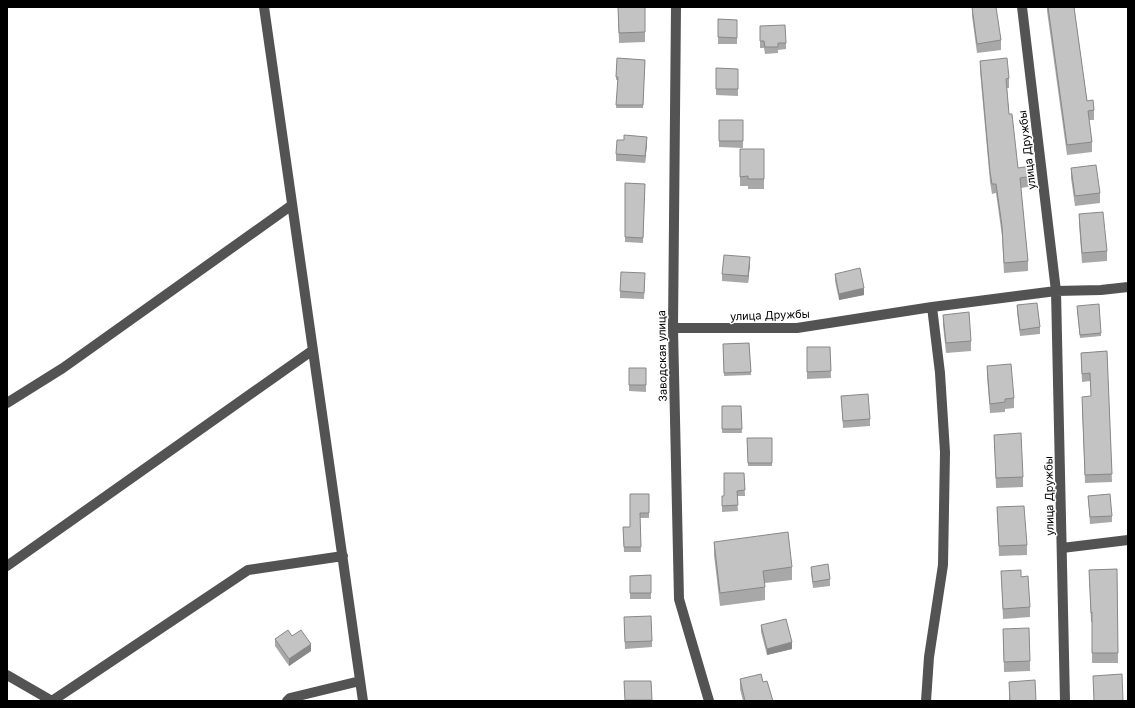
<svg xmlns="http://www.w3.org/2000/svg" width="1135" height="708" viewBox="0 0 1135 708" font-family="Inter,sans-serif">
	<style>
		.lines { fill: none; stroke-linecap: round; stroke-linejoin: round }
		.minor { stroke: #535353; stroke-width: 10 }
		.wall { fill: #a8a8a8 }
		.shaded-wall { fill: #888 }
		.building { fill: #c3c3c3; stroke: #888 }
		.labels { text-anchor: middle; stroke-width: 3; stroke-linejoin: round; paint-order: stroke }
		.street-label { font-size: 11px; fill: #000; stroke: #fff }
	</style>
	<rect width="100%" height="100%" fill="#fff"/>
	<g class="lines">
		<!-- minor -->
		<path class="minor" d="M264,7l99,694
			M676,7l-3,321 6,271 30,102
			M1022,7l34,284 9,410
			M673,328h124l135,-21 124,-16 45,-1 27,-3
			M7,403l56,-35 229,-163
			M1062,548l66,-8
			M7,566l306,-216
			M7,675l45,26
			M52,701l196,-131 95,-14
			M287,701l3,-3 70,-17
			M926,701l3,-44 14,-92 2,-113 -5,-79 -8,-66"/>
	</g>
	<!-- wall -->
	<path class="wall" d="M618,7l27,25v10l-26,1z
		M972,7l29,33v10l-24,3 -5,-37z
		M1047,7h27l13,94 7,9v10h-5l3,22v10l-25,3 -20,-144z
		M718,19l19,1v24h-19z
		M760,26l26,17v6l-8,1v3l-13,1 -1,-6h-4z
		M617,58l28,2 -2,48h-27l2,-28h-2z
		M980,61l29,17v10h-2l2,26 9,54 15,8v10l-12,2 7,73v10l-24,2 -2,-37 -6,-43 -4,1 -2,-12 -10,-111z
		M716,68l22,1v27l-22,-1z
		M719,120h24v28l-24,-1z
		M647,144l-2,19 -29,-2v-7z
		M740,149h24v40h-16v-3h-8z
		M1071,168l29,25v10l-25,3 -4,-28z
		M625,183l20,1 -2,59 -18,-1z
		M1079,214l28,37v10l-25,2 -3,-39z
		M750,264l-2,19 -26,-2v-7z
		M835,274l29,21 -25,5 -4,-19z
		M645,280l-1,19 -24,-1v-7z
		M1017,305l23,22v7l-20,2 -3,-24z
		M1077,309l24,24v3l-21,2z
		M943,315l28,26v10l-25,2 -3,-28z
		M749,343l2,32 -27,1 -1,-32z
		M807,347h23l1,31 -24,1z
		M1107,351l5,131 -27,1 -3,-78 9,-9 -1,-15 -8,1 -1,-29z
		M987,366l27,32v10l-9,1v3l-15,1 -3,-37z
		M629,368h17v24l-17,-1z
		M841,396l29,23v7l-27,2z
		M722,406h19l1,27h-20z
		M994,435l29,42v10l-27,1z
		M747,438h25v28h-24z
		M744,473l1,23h-8l1,15 -16,1v-16h2z
		M649,494v24h-9l1,34h-17l-1,-25h7z
		M1088,496l24,20v6l-22,2z
		M997,507l30,38v10l-28,1z
		M714,542l78,25v13l-27,3v17l-45,6 -6,-51z
		M811,567l19,12v7l-17,2 -2,-15z
		M1117,569l1,94h-26v-41h-1l-2,-52z
		M1001,571l20,6 9,30v10l-27,2z
		M651,575v24h-21v-23z
		M624,624l28,17v6l-27,2z
		M761,625l31,24 -25,6 -6,-23z
		M1003,629l27,32v10l-26,1z
		M292,636l19,15 -22,15 -14,-20v-7z
		M740,679l23,3 10,19h-30l-3,-12z
		M624,681h27l1,20h-27z
		M1009,682l27,19h-27z"/>
	<!-- shaded-wall -->
	<path class="shaded-wall" d="M647,137v7l-2,19v-7z
		M750,257v7l-2,19v-7z
		M864,288v7l-25,5v-6z
		M792,642v7l-25,6v-6z
		M311,644v7l-22,15v-7z"/>
	<!-- building -->
	<path class="building" d="M618,7h27v25l-26,1z
		M972,7h24l5,33 -24,4z
		M1048,7h26l13,94 6,-1 1,10 -6,1 4,31 -25,3z
		M718,19l19,1v18l-19,-1z
		M785,25l1,18h-8v4h-13l-1,-6h-4v-15z
		M617,58l28,2 -2,45h-27l2,-28h-2z
		M1007,58l2,20 -3,1 3,35h3l6,54 13,-2 2,10 -13,2 8,83 -24,2 -2,-37 -6,-42h-4l-2,-12 -10,-111z
		M716,68l22,1v20h-22z
		M719,120h24v21h-24z
		M624,135l23,2 -2,19 -29,-2 1,-14h7z
		M740,149h24v30h-16v-3l-8,1z
		M1096,165l4,28 -25,3 -4,-28z
		M625,183l20,1 -2,54 -18,-1z
		M1103,212l4,39 -25,2 -3,-39z
		M724,255l26,2 -2,19 -26,-2z
		M860,268l4,20 -25,6 -4,-20z
		M621,272l24,1 -1,20 -24,-2z
		M1037,303l3,24 -20,3 -3,-25z
		M1099,304l2,29 -21,2 -3,-29z
		M969,312l2,29 -25,2 -3,-28z
		M749,343l2,29 -27,1 -1,-29z
		M807,347h23l1,24 -24,1z
		M1107,351l5,123 -27,1 -3,-78 9,-1 -1,-23 -8,1 -1,-21z
		M1011,364l3,34 -9,1v3l-15,2 -3,-38z
		M629,368h17v17h-17z
		M868,394l2,25 -27,2 -2,-25z
		M722,406h19l1,23h-20z
		M1021,433l2,44 -27,1 -2,-43z
		M747,438h25v25h-24z
		M724,473h20l1,17 -8,1 1,14 -16,1v-10h2z
		M630,494h19v19h-9l1,34h-17l-1,-20h7z
		M1110,494l2,22 -22,1 -2,-21z
		M1024,506l3,39 -28,1 -2,-39z
		M788,532l4,35 -29,4 2,16 -45,6 -6,-51z
		M828,564l2,15 -17,3 -2,-15z
		M1117,569l1,84h-26v-41l-1,1 -2,-43z
		M1021,570v7l7,-1 2,31 -27,2 -2,-38z
		M651,575v18h-21v-17z
		M651,616l1,25 -27,1 -1,-25z
		M786,619l6,23 -25,7 -6,-24z
		M1029,628l1,33 -26,1 -1,-33z
		M288,630l4,6 9,-6 10,14 -22,15 -14,-20z
		M761,674l2,8 4,-1 6,20h-28l-5,-22z
		M1122,674l1,27h-29l-1,-25z
		M1035,680l1,21h-26l-1,-19z
		M624,681h27l1,19h-27z"/>
	<g class="labels">
		<!-- street labels -->
		<g class="street-label">
			<text transform="translate(1027 150) rotate(-97)" y="4">улица Дружбы</text>
			<text transform="translate(770 315) rotate(-2)" y="4">улица Дружбы</text>
			<text transform="translate(662 356) rotate(-91)" y="4">Заводская улица</text>
			<text transform="translate(1049 496) rotate(-91)" y="4">улица Дружбы</text>
		</g>
	</g>
	<!-- border -->
	<rect width="1135" height="708" fill="none" stroke="#000000" stroke-width="16"/>
</svg>
